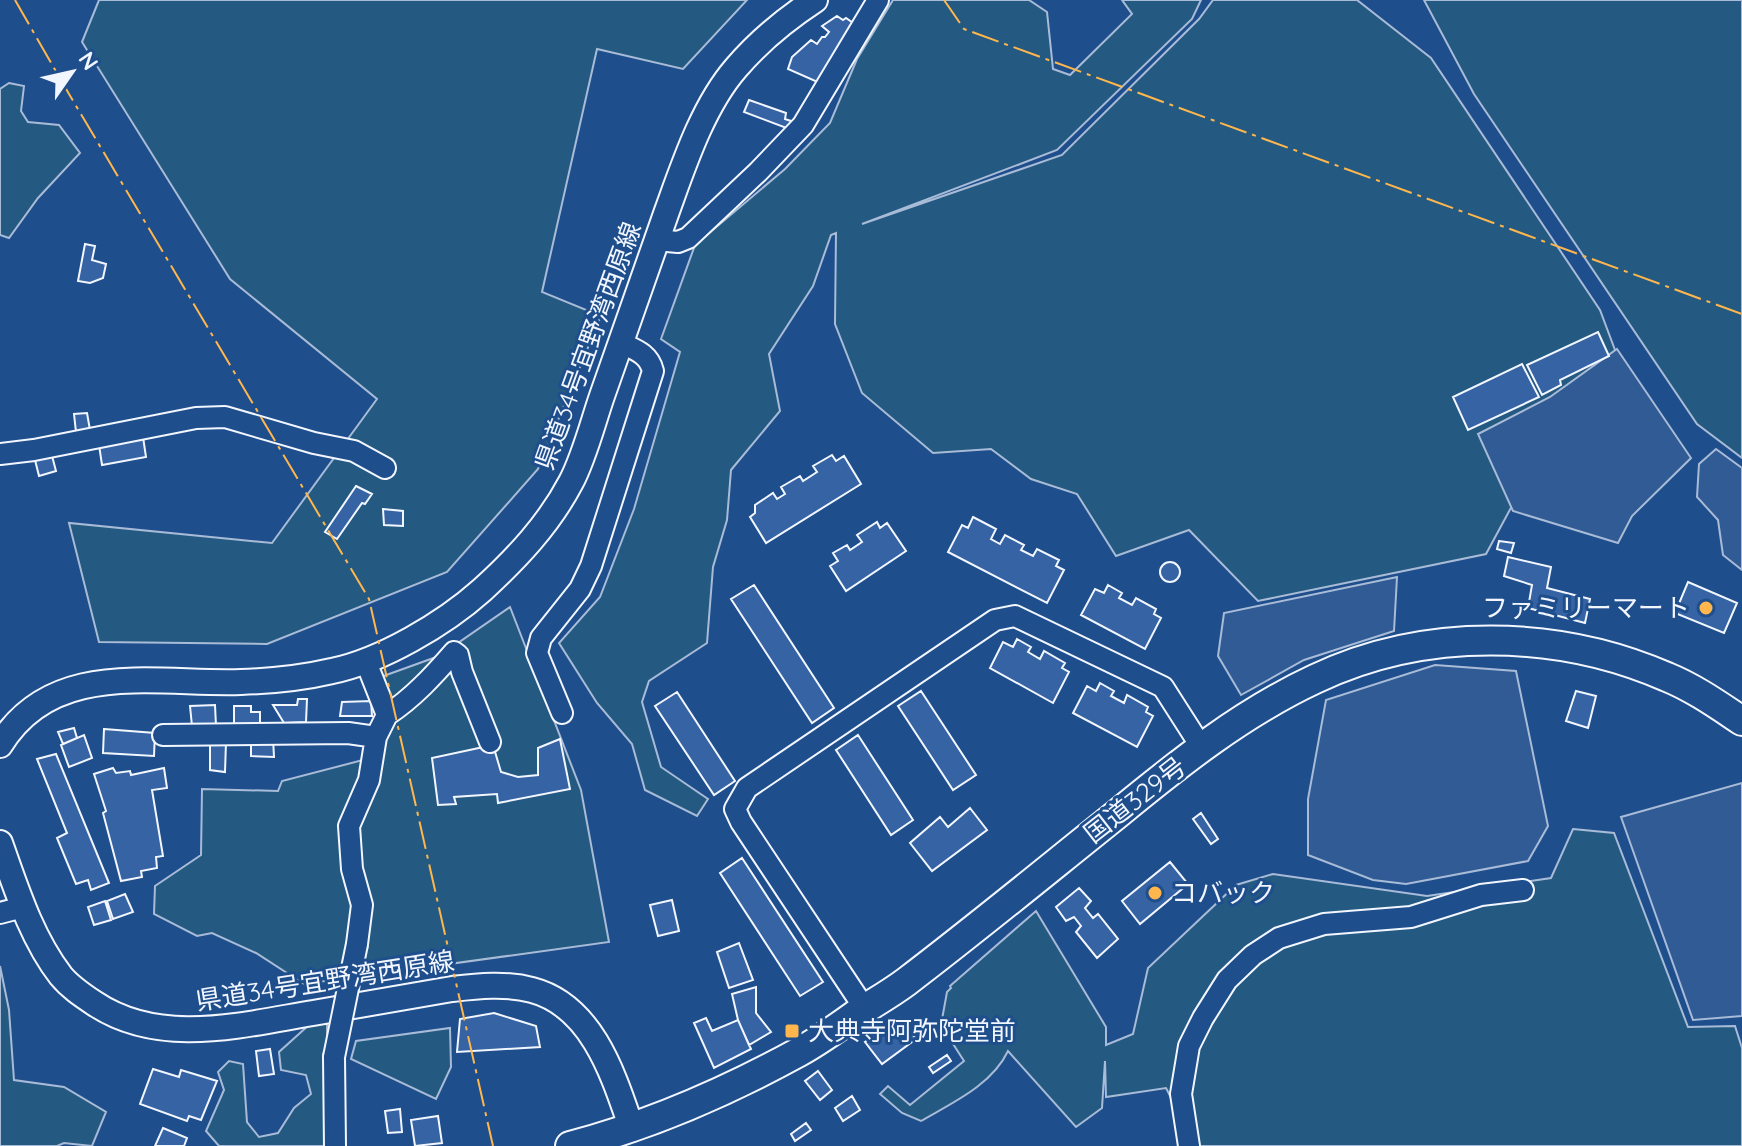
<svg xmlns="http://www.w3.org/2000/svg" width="1742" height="1146" viewBox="0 0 1742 1146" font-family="Quicksand,'Noto Sans JP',sans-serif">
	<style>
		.green { fill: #245a82; stroke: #a8bbd7; stroke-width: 2 }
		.parking { fill: #305b95; stroke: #a8bbd7; stroke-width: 2 }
		.building { fill: #3563a3; stroke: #f2f6ff; stroke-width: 2 }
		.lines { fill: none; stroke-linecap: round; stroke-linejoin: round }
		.minor-casing { stroke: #f2f6ff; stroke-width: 24 }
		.major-casing { stroke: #f2f6ff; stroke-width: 28 }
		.highway-casing { stroke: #f2f6ff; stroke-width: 32 }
		.minor { stroke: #1f4e8c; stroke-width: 20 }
		.major { stroke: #1f4e8c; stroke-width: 24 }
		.highway { stroke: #1f4e8c; stroke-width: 28 }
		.minor-bridge-casing { stroke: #f2f6ff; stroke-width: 24; stroke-linecap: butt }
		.minor-bridge { stroke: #1f4e8c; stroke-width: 20 }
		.power { stroke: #ffb74d; stroke-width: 2; stroke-dasharray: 28 6 4 6; stroke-linecap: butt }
		.poi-dot { fill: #ffb74d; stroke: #1f4e8c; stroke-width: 3 }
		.labels { text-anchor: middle; stroke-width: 6; stroke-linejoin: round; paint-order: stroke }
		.street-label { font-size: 26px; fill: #f2f6ff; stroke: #1f4e8c }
		.poi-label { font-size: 26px; fill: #f2f6ff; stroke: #1f4e8c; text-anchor: start }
	</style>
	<rect width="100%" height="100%" fill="#1f4e8c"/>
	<!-- green -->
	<path class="green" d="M99,0h648l-64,69 -86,-20 -55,243 59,24 -63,153 -91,103 -180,72 -168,-2 -30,-119 203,20 105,-144 -147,-120 -148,-237z
		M893,0h136l18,12 6,57 17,6 62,-61 -10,-14h79l-9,19 -135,131 -195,74 200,-69 137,-136 14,-19h144l74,58 169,252 18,48 -105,146 -27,50 -228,47 -69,-71 -73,26 -39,-62 -46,-15 -40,-30 -58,4 -71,-60 -27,-69 1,-91 -5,2 -18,51 -44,68 11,57 -49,59 -4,50 -14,47 -6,76 -58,38 -7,21 19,65 47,32 -11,17 -52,-26 -13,-46 -35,-41 -38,-60 41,-46 34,-88 46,-157 -19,-13 34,-94 90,-76 45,-46 27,-64z
		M1424,0h318v458l-45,-34 -223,-330z
		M9,83l15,3 -3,25 7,11 31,3 21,28 -42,45 -29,40 -9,-3v-146z
		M510,607l71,183 28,152 -305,42 -48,-31 -44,-20 -15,3 -43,-22 1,-28 46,-31 1,-66 76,2 4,-10 81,-21 16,-42 -1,-40 61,-22z
		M1573,829l41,4 74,194 47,-1 7,22v98h-546l-30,-58 -60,9 -1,-36 -3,47 -26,19 -68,-76c-16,34 -56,52 -87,70l-19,-8 -22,-19 8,-8 22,19 54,-44 -23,-36 6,-33 4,-4 -1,-2 86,-75 70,116v18l27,-11 15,-66 88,-83 37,-11 154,22 124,-18z
		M0,966l9,44 5,70 50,7 42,25 -14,34 -28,-3 -7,3h-57z
		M310,1024h17l1,81 -3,41h-106l-13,-15 18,-41 -6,-18 11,-11 14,3 4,58 12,15 19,-4 16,-25 17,-14 -5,-19 -25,-5 -2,-18z
		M450,1028l1,39 -15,32 -85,-40 5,-18z"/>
	<!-- parking -->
	<path class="parking" d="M1617,349l74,109 -59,58 -14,27 -105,-32 -35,-77 72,-37z
		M1716,449l26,19v102l-19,-15 -5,-35 -21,-23 2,-33z
		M1397,577l-3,54 -90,29 -63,35 -23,-39 6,-43z
		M1435,665l81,6 32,155 -20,35 -122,23 -33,-4 -65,-25v-56l18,-99z
		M1742,783v233l-49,4 -72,-203z"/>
	<!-- building -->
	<path class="building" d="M837,16l6,4 3,-2 10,7 -34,59 -34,-15 4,-12 19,-17 6,4 5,-7h3l4,-5 -7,-6z
		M749,100l37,13 -1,6 6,2 -2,8 -45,-17z
		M85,244l10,2 -3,14 14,4 -3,14 -13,5 -12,-2z
		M1598,332l11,24 -49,24 1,5 -19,10 -15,-30z
		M1522,364l17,33 -71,33 -15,-33z
		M87,413l3,17 -14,2 -2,-18z
		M143,437l3,20 -44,8 -3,-20z
		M51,452l5,19 -17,5 -5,-20z
		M832,455l4,6 8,-5 17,28 -95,59 -16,-26 5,-4v-8l18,-12 4,6 8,-5 -4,-7 19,-11 3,5 14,-9 -4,-6z
		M356,486l16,8 -7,10 -3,-1 -25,36 -12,-7z
		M383,509l20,2v15l-19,-1z
		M973,517l23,12 -5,10 9,5 5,-9 19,10 -3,5 12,6 4,-7 22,11 -3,6 8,4 -17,33 -99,-51 14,-27 6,3z
		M877,522l3,6 7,-5 19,28 -60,40 -16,-25 8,-5 -5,-8 14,-8 3,5 12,-8 -5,-7z
		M1499,541l15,2 -3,10 -14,-4z
		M1508,557l43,10 -4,21 43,11 -5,24 -57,-15 4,-23 -28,-9z
		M1160 572a10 10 0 1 1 20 0a10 10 0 1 1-20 0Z
		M1688,582l49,21 -13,30 -49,-20z
		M754,585l80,123 -22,15 -81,-124z
		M1108,585l14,8 -3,5 13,7 4,-7 20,11 -2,5 7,4 -16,31 -64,-34 14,-26 9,4z
		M1017,639l14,8 -3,5 12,7 4,-8 21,12 -3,5 7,4 -16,31 -63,-35 13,-26 10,5z
		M1100,683l14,8 -3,5 13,7 3,-8 21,12 -2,5 7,4 -16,31 -64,-34 14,-27 9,5z
		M921,691l55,84 -23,15 -55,-84z
		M1576,691l20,5 -8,32 -22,-7z
		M677,692l58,89 -21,14 -59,-89z
		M298,699h9l-1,23 -22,1 -11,-18h24z
		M371,701l1,15h-32l2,-14z
		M215,705l1,21h-24l-2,-20z
		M234,706h17v6h9v13h-26z
		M74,728l3,10 -14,6 -5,-12z
		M104,729l51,4 -1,23 -51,-3z
		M84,735l8,23 -23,9 -8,-22z
		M858,735l55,85 -22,15 -55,-85z
		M251,738h22l1,19 -23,-1z
		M560,739l10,50 -72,14 -1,-9 -43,3 2,7 -18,1 -6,-47 61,-13 8,27 17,5 20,-2v-27z
		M210,742h16l-1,30 -15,-2z
		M56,754l53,129 -18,7 -3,-10 -12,4 -19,-46 10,-5 -30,-74z
		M113,768l3,5 14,-2 1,4 33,-7 3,20 -15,2 11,66 -7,1 1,11 -16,3 1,6 -21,4 -18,-68 3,-2 -12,-37z
		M970,808l17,22 -55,41 -22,-28 30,-26 8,10z
		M1201,813l17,26 -7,5 -18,-25z
		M742,858l81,124 -23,14 -80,-123z
		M1170,862l18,22 -48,40 -18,-23z
		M1079,888l12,13 -6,7 8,10 5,-4 20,25 -21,19 -21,-26 5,-6 -7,-9 -8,4 -10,-14z
		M125,894l8,18 -20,7 -6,-18z
		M672,900l7,31 -21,5 -8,-31z
		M105,901l6,19 -17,5 -6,-18z
		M739,943l14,37 -24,8 -12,-36z
		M756,987v26l15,19 -22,13 -11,-25 -6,-26z
		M494,1013l42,13 4,21 -83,5 3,-33z
		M706,1018l6,13 26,-11 13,29 -37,19 -20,-45z
		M900,1018l16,21 -34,25 -17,-22z
		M270,1049l4,25 -15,2 -3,-25z
		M947,1055l4,6 -18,12 -4,-6z
		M153,1069l26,8 2,-7 36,11 -16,39 -12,-4 -2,5 -47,-17z
		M818,1071l14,19 -12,10 -15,-19z
		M852,1096l8,14 -17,11 -8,-13z
		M400,1109l2,23 -14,1 -3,-22z
		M438,1116l4,27 -27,3 -4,-26z
		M806,1123l5,7 -16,11 -4,-7z
		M163,1128l24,10 -3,8h-29z"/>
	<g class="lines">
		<!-- minor casing -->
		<g class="minor-casing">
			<path id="minor" d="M656,240l22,2 10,-4 70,-66 45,-47 75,-125
				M0,454l34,-4 162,-32 29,-1 89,26 40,8 31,17
				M562,713l-25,-60 4,-15 39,-49 11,-23 62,-195c-4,-17 -17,-21 -32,-28
				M387,715c26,-17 47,-40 67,-63l4,3 4,17 28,70
				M163,735l185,-2 28,4
				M0,913l23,-6
				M357,944l5,-39 -10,-36 -3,-43 20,-46 7,-43 11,-22 -21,-53
				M865,1009l-124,-187 -6,-13 12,-21 248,-168 20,-4 148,71 39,61
				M334,1057l1,89
				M1189,1146l-8,-52 8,-48 14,-28 24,-38 26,-25 26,-17 45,-14 87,-7 70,-22 42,-5"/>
		</g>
		<!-- major casing -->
		<g class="major-casing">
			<path id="major" d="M0,745c53,-87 157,-60 241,-63 31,-1 61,-4 91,-11 49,-10 112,-47 150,-81 35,-32 67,-66 89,-108 13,-24 22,-60 31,-86 22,-62 43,-124 65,-185 17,-47 36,-105 69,-143 23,-27 50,-49 79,-68
				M0,843c16,45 31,94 61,133 9,11 21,19 33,27 65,44 147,22 219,10 47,-8 93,-16 139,-24 26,-3 54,-6 80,1 61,16 82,87 100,139"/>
		</g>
		<!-- highway casing -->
		<g class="highway-casing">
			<path id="highway" d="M570,1146c81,-21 156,-54 229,-94 20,-11 38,-24 56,-37 17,-11 35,-21 51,-33 71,-54 140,-111 210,-167 62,-51 126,-102 199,-136 109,-52 242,-50 352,-2 27,11 51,28 75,44"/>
		</g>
		<!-- minor -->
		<use href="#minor" class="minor"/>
		<!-- major -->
		<use href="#major" class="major"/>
		<!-- highway -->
		<use href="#highway" class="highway"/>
		<!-- minor-bridge casing -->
		<g class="minor-bridge-casing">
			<path id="minor-bridge" d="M334,1057l23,-113"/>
		</g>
		<!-- minor-bridge -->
		<use href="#minor-bridge" class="minor-bridge"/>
		<!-- power -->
		<path class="power" d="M15,0l54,94 300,505 124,547
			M944,0l20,29 778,285"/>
	</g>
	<!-- markers -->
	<g class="poi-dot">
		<circle cx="1706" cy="608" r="8"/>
		<circle cx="1155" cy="893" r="8"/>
		<rect x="784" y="1023" width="16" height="16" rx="4"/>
	</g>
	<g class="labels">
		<!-- street labels -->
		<g class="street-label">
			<text transform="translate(588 346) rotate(-70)" y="9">県道34号宜野湾西原線</text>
			<text transform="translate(1135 800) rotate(-38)" y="9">国道329号</text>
			<text transform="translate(325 981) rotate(-9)" y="9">県道34号宜野湾西原線</text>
		</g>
		<!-- poi labels -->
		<g class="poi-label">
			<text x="1690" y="617" text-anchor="end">ファミリーマート</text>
			<text x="1171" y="902">コバック</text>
			<text x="808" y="1040">大典寺阿弥陀堂前</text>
		</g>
	</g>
	<!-- north arrow -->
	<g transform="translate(72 72) rotate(56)" stroke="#1f4e8c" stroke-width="6" paint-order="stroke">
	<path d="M0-6L14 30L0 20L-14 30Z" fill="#f2f6ff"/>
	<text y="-12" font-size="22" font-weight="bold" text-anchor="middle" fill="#f2f6ff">N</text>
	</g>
</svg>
